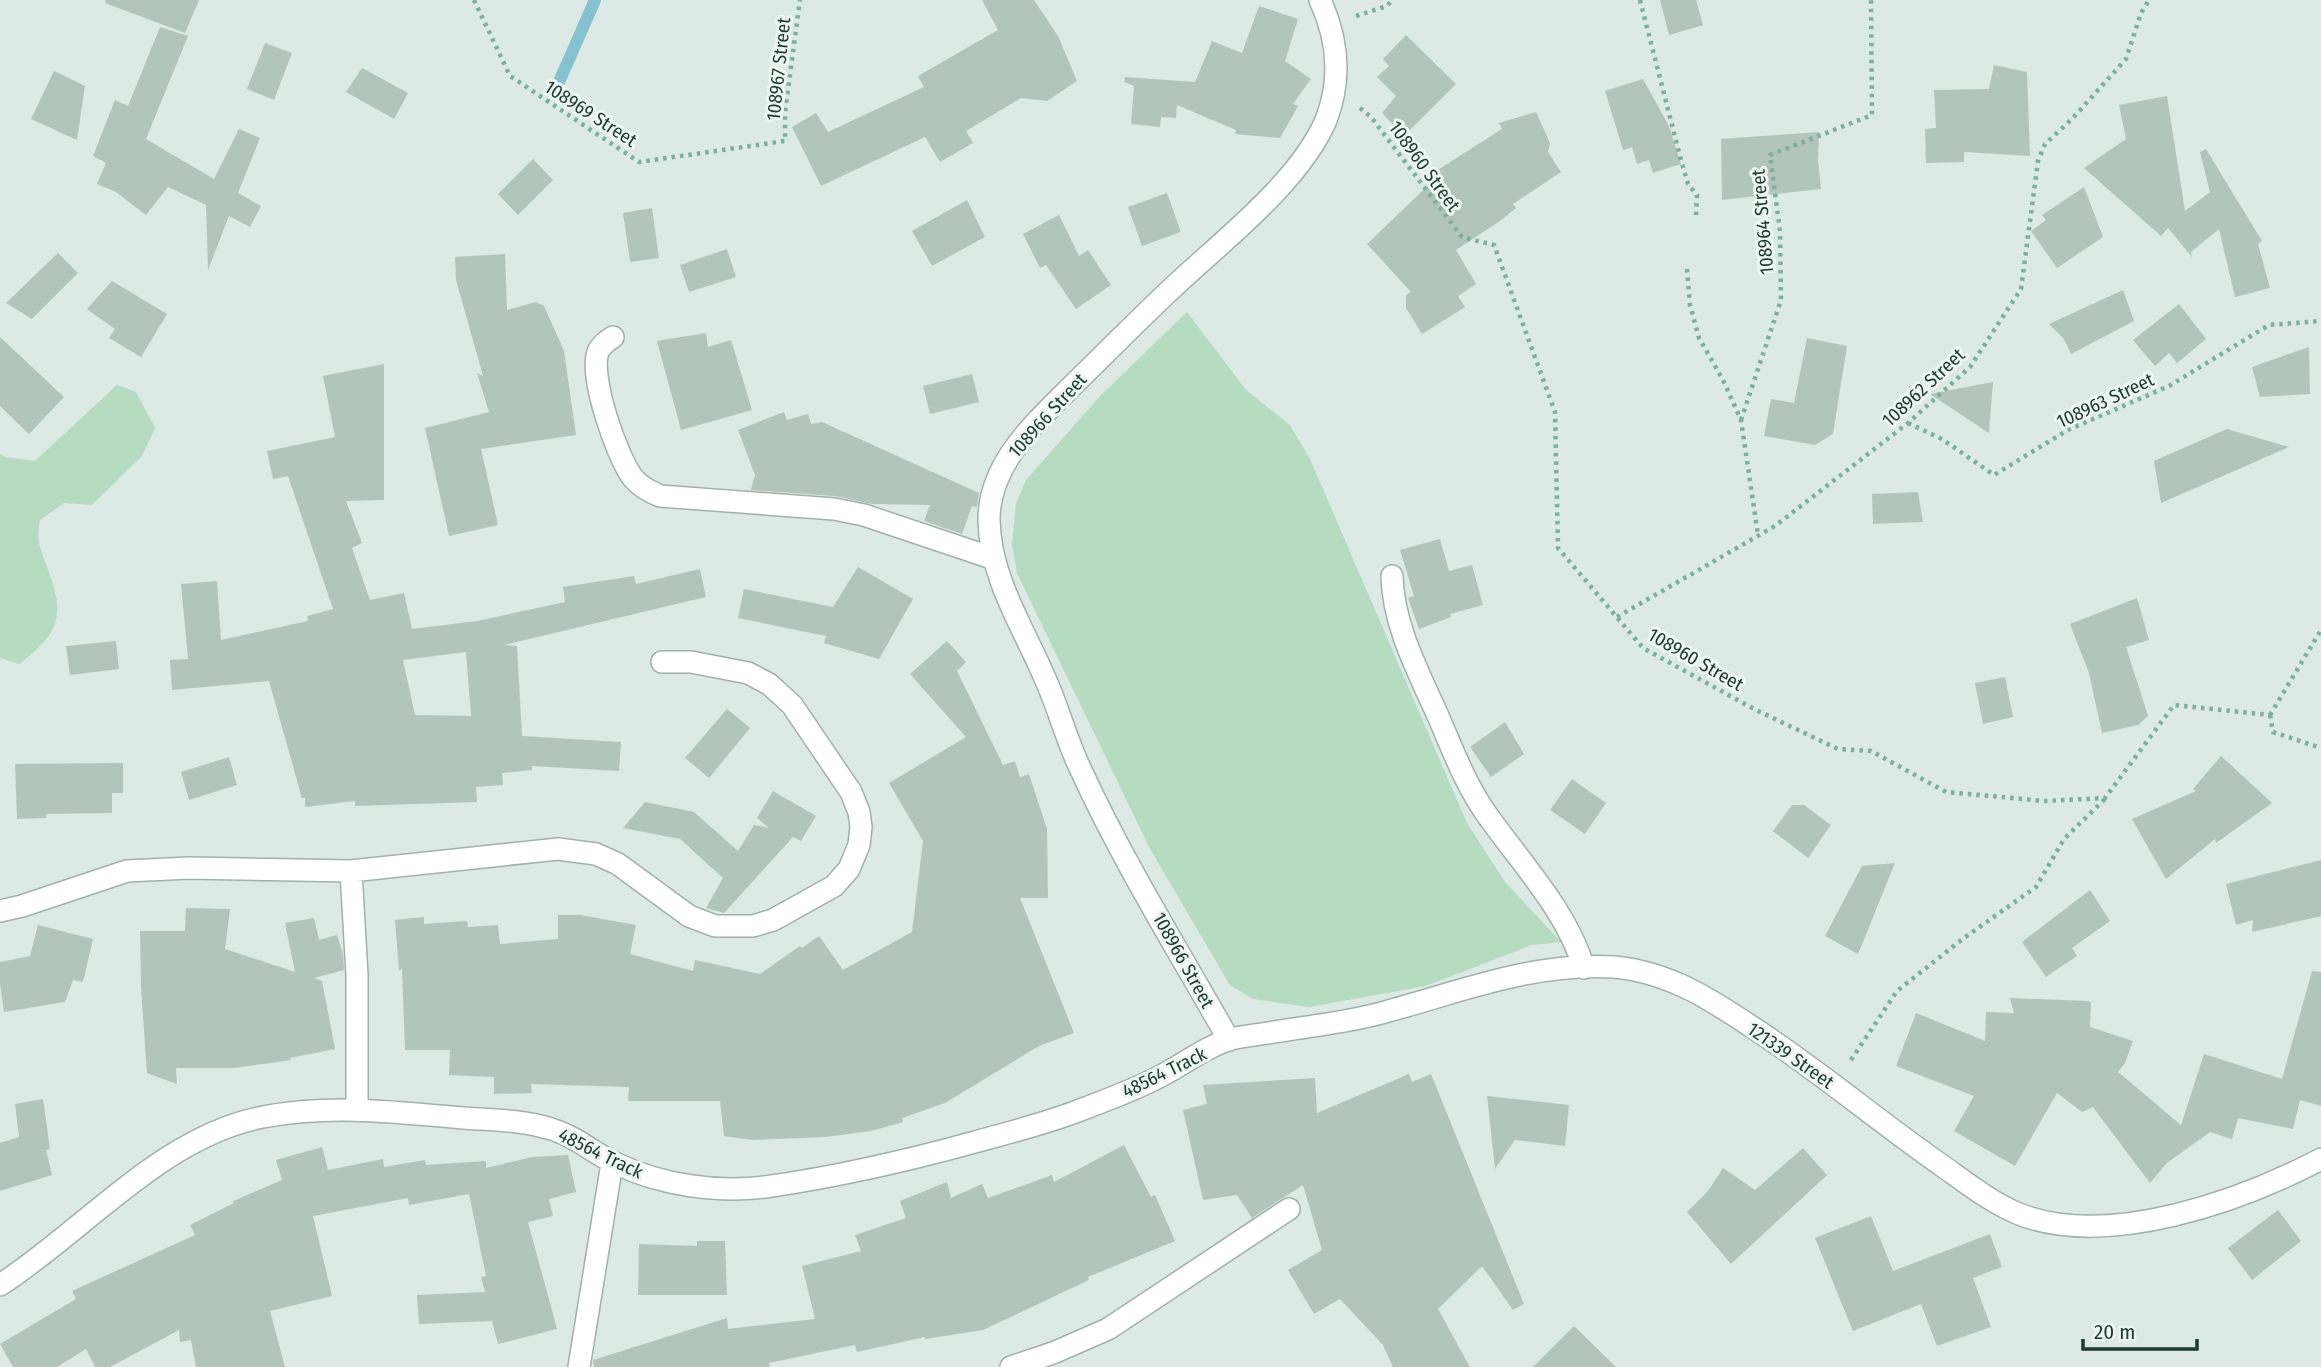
<svg xmlns="http://www.w3.org/2000/svg" width="2321" height="1367" viewBox="0 0 2321 1367" font-family="'Fira Sans Condensed',sans-serif">
	<style>
		.green { fill: #b5dbc1 }
		.lines { fill: none; stroke-linecap: round; stroke-linejoin: round }
		.stream { stroke: #84c2d0; stroke-width: 12 }
		.building { fill: #b3c4bd; fill-rule: evenodd }
		.minor-casing { stroke: #a0b1ab; stroke-width: 24 }
		.path { stroke: #7daea0; stroke-width: 4.5; stroke-dasharray: 3.5 5; stroke-linecap: butt }
		.minor { stroke: #fff; stroke-width: 21 }
		.labels { text-anchor: middle; stroke-width: 6; stroke-linejoin: round; paint-order: stroke }
		.street-label { font-size: 19px; fill: #1f3933; stroke: #eef6f2 }
	</style>
	<rect width="100%" height="100%" fill="#dde9e4"/>
	<!-- green -->
	<path class="green" d="M1187,312l59,78 44,35 20,34 157,364 38,59 56,60 -29,3 -106,41 -117,21 -56,-8 -23,-14 -80,-136 -133,-276 -5,-28 4,-42 10,-23 75,-85z
		M117,385l19,7 19,36 -13,28 -50,49 -28,-2 -24,17c-4,21 0,27 7,47 19,48 13,66 -28,97l-19,-6v-204l6,3 29,4z"/>
	<g class="lines">
		<!-- stream -->
		<path class="stream" d="M559,82l36,-82"/>
	</g>
	<!-- building -->
	<path class="building" d="M106,0h93l-14,33 -80,-30z
		M982,0h52l24,36 19,45 -30,20 -26,-3 -55,33 7,12 -33,19 -15,-25 -104,49 -29,-59 24,-14 12,19 96,-45 -6,-11 80,-46z
		M1660,0h36l7,25 -34,10z
		M1259,6l39,13 -13,42 26,18 -18,25 5,2 -18,32 -45,-4 1,-4 -59,-25 -1,13 -15,-1 -1,10 -29,-3 3,-38 -10,-4 1,-5 70,5 17,-41 30,12z
		M160,27l28,9 -42,103 68,40 25,-50 21,9 -22,55 23,13 -11,21 -21,-11 -21,54 -2,-65 -38,-18 -22,28 -30,-23 -19,-8 9,-21 -13,-7 22,-56 13,6z
		M1406,35l50,49 -52,52 -22,-23 14,-17 -19,-19 12,-11 -6,-7z
		M265,43l27,10 -18,47 -27,-11z
		M1994,65l33,7 3,84 -66,-4v10l-38,1 -1,-34 11,-1 -2,-38 55,-1z
		M362,68l46,25 -14,26 -48,-27z
		M54,71l31,15 -8,54 -46,-21z
		M1643,79l26,47 12,38 -28,9 -4,-13 -12,4 -5,-17 -9,3 -18,-59z
		M2167,96l18,115 25,-19 -10,-40 6,-3 56,92 -4,3 12,44 -35,9 -16,-68 -28,23 1,5 -24,-29 -7,8 -77,-68 42,-29 -7,-34z
		M1536,112l14,31 -2,9 13,20 -48,32 3,4 -16,13 -44,29 20,34 -18,12 7,11 -43,27 -16,-26v-13l5,-3 -44,-48 73,-70 -4,-3 66,-42 -3,-6z
		M1819,132l-1,28 3,29 -99,11 -1,-61z
		M533,159l20,21 -35,35 -20,-21z
		M2084,187l19,50 -46,31 -26,-37 15,-11 -4,-5z
		M1167,193l14,39 -39,14 -14,-39z
		M967,200l18,37 -53,29 -20,-35z
		M652,208l7,50 -29,4 -7,-49z
		M1059,215l20,41 9,-6 23,35 -35,24 -30,-44 -6,3 -17,-34z
		M727,249l9,28 -47,15 -9,-27z
		M58,253l20,20 -46,46 -26,-16z
		M505,254l2,56 29,-8 8,4 20,45 12,84 -95,14 17,76 -49,11 -24,-108 64,-16 -12,-39 6,3 -27,-96 -1,-23z
		M112,281l55,33 -26,43 -32,-19 6,-9 -28,-20z
		M2123,290l11,31 -63,33 -7,-15 -15,-15z
		M2179,304l27,35 -29,24 -8,-10 -14,13 -22,-26z
		M706,333l2,14 23,-7 21,70 -71,20 -24,-89z
		M0,337l64,60 -35,37 -29,-28z
		M1807,338l40,8 -14,88 -18,11 -51,-9 7,-37 23,4z
		M2309,347l1,47 -50,3 -8,-30z
		M384,364v136l-38,1 16,42 -10,5 18,52 34,-7 8,36 65,-8 88,-19 -2,-15 71,-11 2,8 64,-15 6,28 -202,48 13,1 5,90 99,6 -2,29 -87,-5v4l-30,3 1,12 -27,2 1,15 -122,4v-5l-50,6v-9h-3l-33,-117 -97,9 -2,-30 18,-1 -7,-75 36,-3 4,59 87,-19 -1,-5 26,-7 -45,-133 -15,3 -6,-28 68,-14 -12,-61zM466,652l5,64 -56,-1 -12,-55z
		M972,374l7,28 -49,12 -7,-28z
		M1993,382l-4,51 -59,-39z
		M784,412l3,8 21,-6 3,10 11,-2 157,71 -2,14 -5,-1 -10,28 -38,-13 6,-16 -58,-1 -37,-8 -84,-6 4,-15 -17,-45z
		M2227,429l62,18 -128,56 -7,-42z
		M1918,492l5,30 -50,2 -1,-30z
		M1440,539l9,32 23,-6 11,40 -33,9 1,3 -32,12 -11,-31 6,-2 -14,-46z
		M858,567l55,32 -34,60 -55,-16 2,-7 -88,-18 6,-29 89,18z
		M2137,598l12,42 -23,7 22,69 -10,9 -36,8 -13,-60 -19,-49z
		M116,641l3,28 -49,6 -4,-29z
		M947,641l19,21 -9,9 46,94 12,-4 5,16 9,-3 18,55 1,69h-28l54,135 -35,13 -94,57 -43,15 1,4 -32,9 -45,6 -74,3 -28,-4 -4,-35h-92l1,-14 -98,-3 1,9 -38,1v-17l-45,-2 1,-25h-45l-3,-81 -3,1 -4,-50 29,-3v7l43,-3 1,6 30,-2 2,19 58,-5v-24h22l56,10 -6,29 63,17 2,-11 65,14 40,-28 2,2 17,-12 24,34 69,-38 11,-91 -34,-58 77,-46 -56,-63z
		M2005,677l8,40 -30,7 -8,-41z
		M727,709l23,19 -41,50 -24,-20z
		M1505,722l19,32 -33,23 -21,-30z
		M2221,756l51,47 -56,40 -1,-4 -49,40 -34,-60 64,-28 -3,-2z
		M229,757l8,28 -48,15 -8,-28z
		M123,763v30h-11v20l-66,1v4l-29,1 -2,-55z
		M1572,779l34,24 -21,31 -35,-24z
		M773,791l43,25 -15,25 -8,-4 -69,76 -18,-5 17,-30 -43,-39 -57,-11 22,-26 49,10 44,39 16,-26 15,3 -12,-10z
		M1792,805h12l27,20 -23,33 -35,-27z
		M2321,860v56l-69,16 1,-12 -17,5 -10,-41z
		M1895,863l-37,91 -33,-18 37,-70z
		M2090,890l20,31 -38,27 5,8 -31,21 -24,-35z
		M186,908l44,1 -5,40 70,23 -10,-49 29,-5 5,22 18,-5 6,19 1,16 -30,8 8,3 13,68 -45,9 1,2 -57,8h-58l1,16 -30,-11 -6,-85 -1,-57h45z
		M38,925l55,14 -10,43 -10,-2 -8,22 -61,10 -4,-29v-21l30,-6z
		M2312,971l9,1v134l-21,-6 -7,29 -55,-11 -6,21 -22,-7 -43,31 -17,20 -57,-76 -11,5 -25,-19 -42,73 -61,-35 20,-35 -78,-30 20,-53 69,28 1,-29 28,1 -4,-15 76,3 5,1 -1,25 43,14 -8,22 -7,9 63,53 23,-71 78,25z
		M1409,1074l3,8 19,-8 93,230 -11,6 -31,-44 -44,43 32,58h-77l-10,-22 -43,-46 -26,15 -26,-44 34,-20 -19,-65 -51,33 -15,-23 -34,5 -20,-90 24,-6 -4,-19 112,-7 2,35z
		M1487,1096l82,9 -4,41 -50,-6 -20,29z
		M43,1099l7,50 -4,1 6,25 -52,16v-48l19,-6 -4,-33z
		M1124,1145l27,52 4,-2 20,46 -87,36 1,3 -106,50 -58,9v-2l-68,15 -2,-7 -86,18 1,4h-176l-1,-7 134,-42 1,11 87,-10 -13,-53 59,-15 -6,-16 51,-17 -6,-17 47,-19 4,16 31,-14 6,14 64,-23 2,7z
		M322,1147l6,23 55,-11 1,8 41,-7 1,5 60,-4v7l46,-11 36,-2 8,37 -27,7 4,17 -25,6 29,107 -59,15 -6,-23 -73,3 -2,-29 68,-3 -4,-15 5,-1 -17,-82 -60,11 -1,-7 -95,18 19,80 -62,15 15,56h-89l-5,-27 -11,2 -1,-12 -69,37h-15l-9,-18 -29,18h-44l-13,-23 76,-45 -4,-8 123,-56 -5,-10 44,-22 -1,-2 49,-21 -6,-20z
		M1803,1148l24,27 -96,89 -44,-52 21,-21 15,-23 32,22z
		M2278,1210l23,31 -49,39 -24,-32z
		M1871,1216l22,55 97,-37 12,33 -29,11 18,49 -54,19 -16,-42 -68,27 -38,-93z
		M697,1241h28l2,54h-89l1,-51 58,2z
		M1574,1326l42,41h-83z"/>
	<g class="lines">
		<!-- minor casing -->
		<g class="minor-casing">
			<path id="minor" d="M613,337c-6,4 -12,8 -15,15 -9,25 19,105 35,126 8,9 16,13 27,18l174,13 30,6 128,43
				M1392,576c1,49 26,95 46,140 14,32 27,67 47,96 35,50 81,97 99,156
				M351,871l6,104v133
				M0,911l22,-5 105,-35 62,-3 162,3 207,-22 38,5 22,10 71,52 26,10h38l20,-6 61,-34 15,-17 10,-24 2,-18 -2,-15 -8,-20 -59,-87 -23,-21 -21,-11 -57,-11h-29
				M1229,1040c-51,-90 -106,-178 -149,-272 -14,-29 -22,-62 -36,-92 -22,-51 -54,-99 -55,-156 0,-56 45,-96 82,-133 37,-36 73,-73 111,-108 47,-43 119,-100 144,-159 16,-41 12,-81 -6,-120
				M0,1285c84,-54 162,-149 263,-168 67,-13 133,-5 200,1 29,2 60,2 88,11 25,7 43,25 66,35 44,21 100,29 148,23 71,-10 141,-26 210,-45 36,-10 73,-19 108,-33 24,-9 48,-18 70,-29 26,-12 51,-33 78,-41 12,-3 25,-4 37,-6 42,-7 84,-11 124,-23 73,-20 144,-48 222,-43 57,5 101,35 147,66 63,42 121,91 183,134 24,17 48,36 75,47 89,35 222,-13 302,-55
				M579,1367l33,-204
				M1011,1367l42,-14 55,-24 181,-120"/>
		</g>
		<!-- path -->
		<path class="path" d="M474,0l36,76 129,86 146,-21v-29l15,-112
			M1640,0l41,160 7,24 9,11 -1,20
			M1356,16l31,-10 5,-6
			M1360,108l11,9 91,120 32,8 61,167 3,136 85,100 111,61 84,40 33,2 75,41 99,9 60,-3 69,-93 96,10
			M1687,269l3,36 9,33 24,42 18,40 17,115
			M1741,420l40,-120 -1,-69 -10,-76 102,-40 -1,-115
			M1908,423l34,16 52,36 74,-45 101,-44 100,-61 52,-4
			M1617,617l158,-91 133,-103 62,-56 51,-78 17,-128 7,-17 27,-25 54,-60 15,-46 8,-13
			M2270,715l51,-85
			M2270,715l3,17 48,16
			M1851,1060l46,-69 67,-53 72,-51 28,-48 41,-40"/>
		<!-- minor -->
		<use href="#minor" class="minor"/>
	</g>
	<g class="labels">
		<!-- street labels -->
		<g class="street-label">
			<text transform="translate(778 69) rotate(-84)" y="7">108967 Street</text>
			<text transform="translate(591 113) rotate(33)" y="7">108969 Street</text>
			<text transform="translate(1425 166) rotate(54)" y="7">108960 Street</text>
			<text transform="translate(1762 222) rotate(-95)" y="7">108964 Street</text>
			<text transform="translate(1923 387) rotate(-43)" y="7">108962 Street</text>
			<text transform="translate(2105 400) rotate(-25)" y="7">108963 Street</text>
			<text transform="translate(1047 415) rotate(-48)" y="7">108966 Street</text>
			<text transform="translate(1696 659) rotate(30)" y="7">108960 Street</text>
			<text transform="translate(1184 960) rotate(61)" y="7">108966 Street</text>
			<text transform="translate(1791 1055) rotate(35)" y="7">121339 Street</text>
			<text transform="translate(1164 1072) rotate(-26)" y="7">48564 Track</text>
			<text transform="translate(601 1153) rotate(26)" y="7">48564 Track</text>
		</g>
	</g>
	<!-- scale -->
	<path d="M2083 1339v10h114v-10" fill="none" stroke="#1f3933" stroke-width="3.5"/>
	<text x="2094" y="1339" font-size="21" fill="#1f3933" stroke="#eef6f2" stroke-width="5" paint-order="stroke">20 m</text>
</svg>
